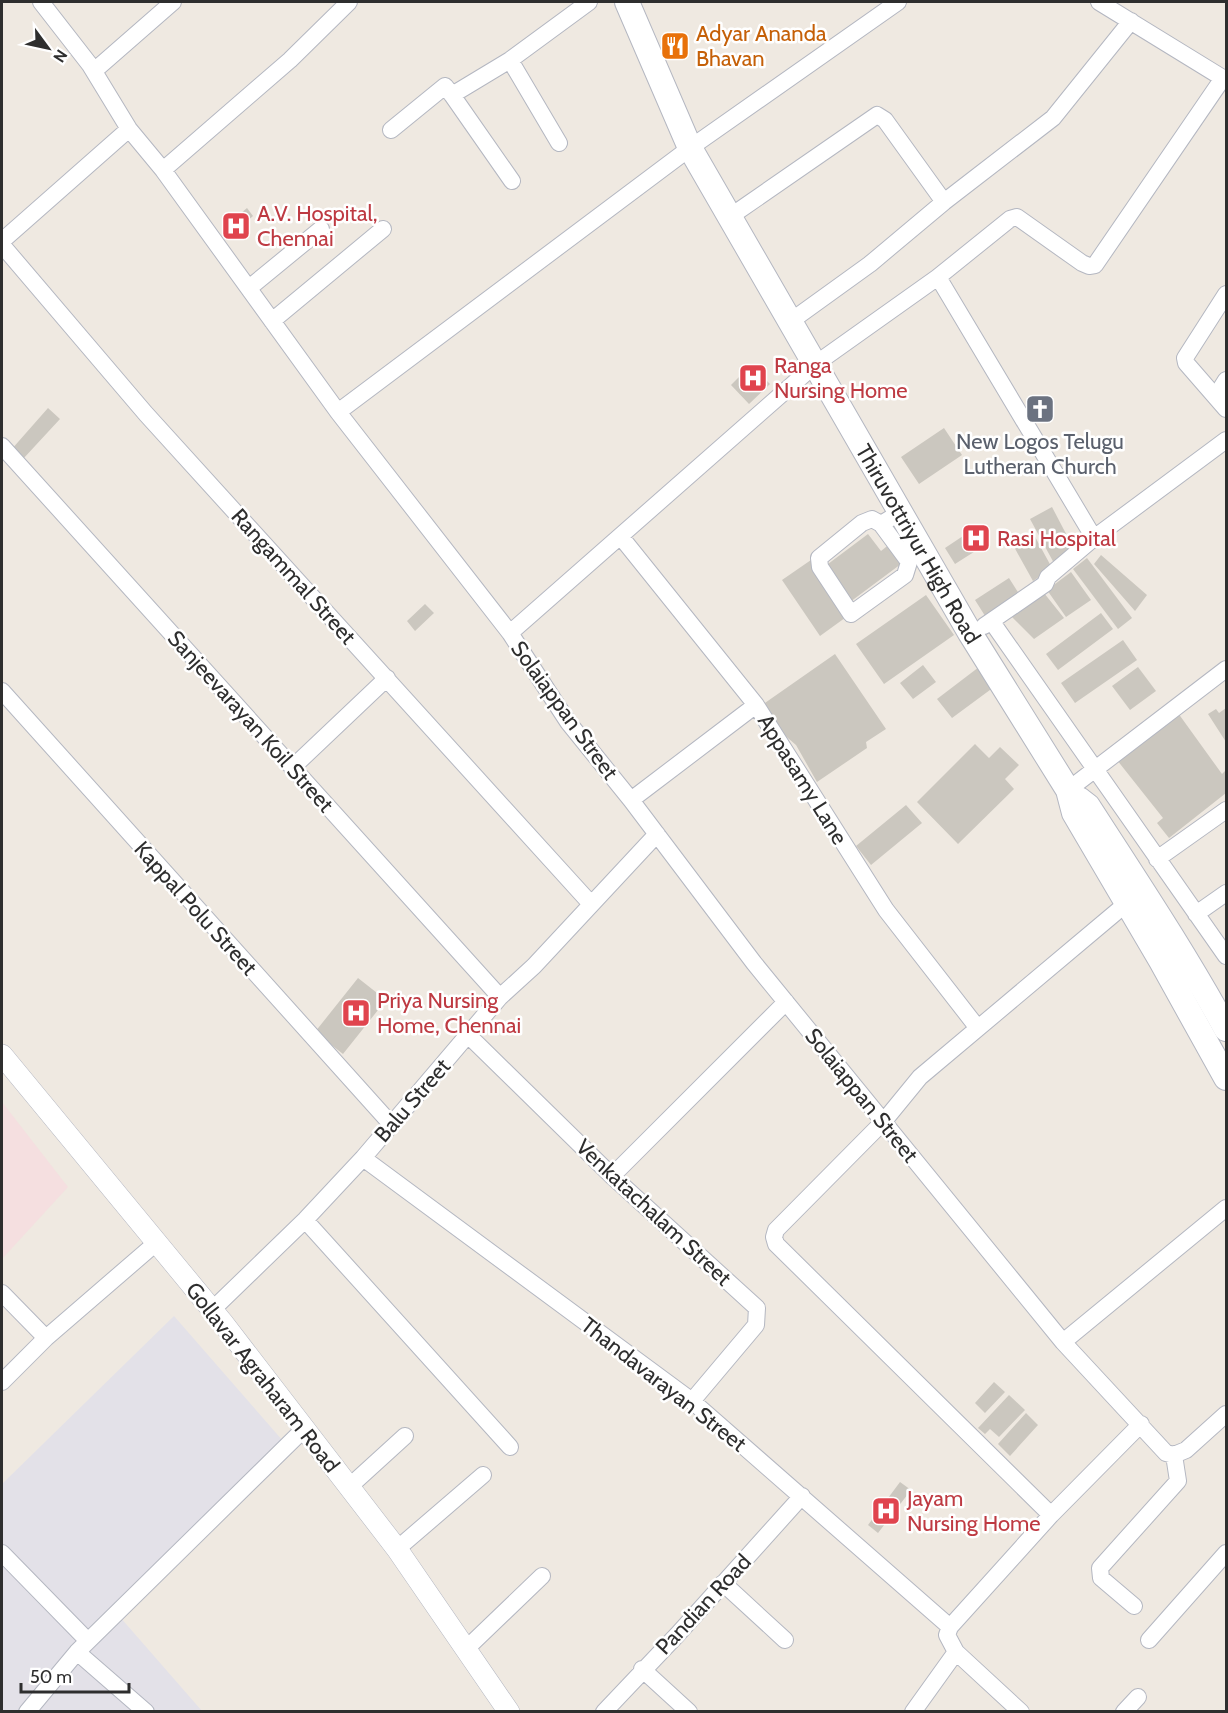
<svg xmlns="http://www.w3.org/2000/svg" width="1228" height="1713" viewBox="0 0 1228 1713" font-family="Cabin,sans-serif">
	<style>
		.industrial { fill: #e3e1e8 }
		.medical { fill: #f5dfe0 }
		.building { fill: #cbc7bf }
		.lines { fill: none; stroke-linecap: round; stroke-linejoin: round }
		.minor-casing { stroke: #b4b7c1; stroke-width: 18 }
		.tertiary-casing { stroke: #b4b7c1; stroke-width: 22 }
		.secondary-casing { stroke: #b4b7c1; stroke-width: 26 }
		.minor { stroke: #fff; stroke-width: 16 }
		.tertiary { stroke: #fff; stroke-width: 21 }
		.secondary { stroke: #fff; stroke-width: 24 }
		.labels { text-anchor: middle; stroke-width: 5; stroke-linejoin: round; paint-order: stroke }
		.food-label { font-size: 22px; fill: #c56008; stroke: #fff; text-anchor: start }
		.health-label { font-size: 22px; fill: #be3a42; stroke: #fff; text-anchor: start }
		.worship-label { font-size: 22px; fill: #5b616d; stroke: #fff }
		.street-label { font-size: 22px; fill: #2e2e2e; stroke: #fff }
	</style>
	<rect width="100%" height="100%" fill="#efe9e1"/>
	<!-- industrial -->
	<path class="industrial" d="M174,1316l109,125 -170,168 89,102 -200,1v-228z"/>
	<!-- medical -->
	<path class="medical" d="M2,1102l66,85 -66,72z"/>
	<!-- building -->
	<path class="building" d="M247,208l6,8 -20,18 -7,-8z
		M751,365l19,19 -21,20 -18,-19z
		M48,408l12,11 -37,40 -12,-9z
		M944,428l18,27 -43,29 -18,-27z
		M1052,507l22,42 -19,16 -25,-46z
		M978,526l10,17 -33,21 -10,-16z
		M1033,533l19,35 -19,13 -20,-36z
		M868,534l13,17 10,-8 14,18 -55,41 -26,-35z
		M1101,555l46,40 -12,16 -41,-47z
		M1087,558l45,60 -14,11 -45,-60z
		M811,560l38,55 -29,21 -38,-56z
		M1071,572l20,28 -25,17 -19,-27z
		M1009,578l12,19 -34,22 -12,-19z
		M1044,593l20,25 -30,21 -22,-22z
		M926,595l28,40 -70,49 -28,-40z
		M425,604l9,9 -19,18 -8,-10z
		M1101,613l12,16 -55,41 -12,-16z
		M1123,640l14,20 -62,43 -14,-20z
		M835,654l51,75 -20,13 1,6 -50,34 -21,-37 -14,-12 -20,-28z
		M923,665l13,17 -23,17 -13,-16z
		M979,667l15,20 -42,31 -15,-19z
		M1138,667l18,24 -26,19 -18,-24z
		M1226,708v34l-18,-28 8,-5 3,4z
		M1178,713l44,61 4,-4v23l-57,45 -12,-15 6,-5 -46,-58z
		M975,744l14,14 11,-11 19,18 -14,14 9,10 -56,55 -41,-42z
		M906,805l16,18 -51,42 -15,-19z
		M358,978l28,22 -43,54 -28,-22z
		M994,1382l11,10 -20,21 -10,-10z
		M1009,1395l16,15 -26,27 -9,-8 -5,5 -7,-6z
		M1026,1413l12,12 -28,31 -12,-12z
		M900,1482l11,8 -33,43 -10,-8z"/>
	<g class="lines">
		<!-- minor casing -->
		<g class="minor-casing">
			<path id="minor" d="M41,2l49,63 39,64 34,41 175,242 172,221 58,89 63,78 123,163 309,379 103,111 8,2 12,-5 40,-36
				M1099,2l127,78
				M510,60l49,83
				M94,71l79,-69
				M452,95l60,86
				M391,130l54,-44 7,9 58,-35 79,-58
				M163,170l127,-110 59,-58
				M731,216l146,-101 8,5 59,82
				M2,241l127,-112
				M2,245l144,169 445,490
				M938,277l156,261
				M249,288l72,-59
				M1226,294l-41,64 1,5 40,46
				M272,321l111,-92
				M791,321l79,-57 74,-62 109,-84 78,-97
				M1216,396l10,-16
				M338,412l352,-264 208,-146
				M2,446l498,551
				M881,524l-9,-5 -10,4 -43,35 1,9 31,47 54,-39 4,-13 -28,-38 20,-12
				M621,537l135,168 130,205 91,117
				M992,622l234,334
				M984,626l61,-42 3,-7 46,-39 132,-98
				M510,633l307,-270 121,-86 72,-58 7,-2 65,46 7,3 6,-1 128,-187
				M2,691l389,433
				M292,768l95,-90
				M1068,790l158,-121
				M631,800l125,-95
				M1157,859l69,-49
				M1196,914l30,-21
				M468,1035l144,141 145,132 -1,17 -64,76
				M363,1158l329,243 258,226
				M612,1176l174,-174
				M305,1220l205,227
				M2,1293l44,45
				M212,1310l93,-90 58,-62 137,-161 34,-31 123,-132
				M1063,1342l163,-134
				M2,1382l44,-44 110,-95
				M349,1487l56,-51
				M1051,1515l-275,-271 -2,-7 2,-7 108,-109 36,-44 207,-174
				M397,1549l86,-74
				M2,1553l86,88
				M723,1583l62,57
				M1134,1606l-33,-28 -1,-10 78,-87 -4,-26
				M1149,1640l77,-87
				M466,1649l76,-73
				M642,1669l47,43
				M27,1712l50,-60
				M146,1712l-69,-60 227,-223
				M604,1712l73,-77 125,-139
				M913,1712l43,-60
				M1021,1712l-65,-60 -9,-17 3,-8 101,-112 90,-91
				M1124,1712l14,-15"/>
		</g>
		<!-- tertiary casing -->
		<g class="tertiary-casing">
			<path id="tertiary" d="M2,1055l221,268 174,226 112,163"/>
		</g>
		<!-- secondary casing -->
		<g class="secondary-casing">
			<g id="secondary">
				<path id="s1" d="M627,2l63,146 280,485 98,157 6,23 87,148 65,117"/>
				<path d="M1079,799l9,7c47,73 96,146 138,223"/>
			</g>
		</g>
		<!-- minor -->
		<use href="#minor" class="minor"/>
		<!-- tertiary -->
		<use href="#tertiary" class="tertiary"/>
		<!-- secondary -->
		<use href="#secondary" class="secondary"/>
	</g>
	<!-- icons -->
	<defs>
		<g id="restaurant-square" transform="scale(1.5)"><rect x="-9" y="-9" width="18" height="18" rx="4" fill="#e8710a" stroke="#fff"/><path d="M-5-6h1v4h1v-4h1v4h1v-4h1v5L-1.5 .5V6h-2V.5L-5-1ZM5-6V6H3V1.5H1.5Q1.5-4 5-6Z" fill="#fff"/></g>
		<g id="hospital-square" transform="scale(1.5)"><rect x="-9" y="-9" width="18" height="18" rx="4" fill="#e0444e" stroke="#fff"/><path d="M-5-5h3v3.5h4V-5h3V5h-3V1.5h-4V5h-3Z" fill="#fff"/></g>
		<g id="church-square" transform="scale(1.5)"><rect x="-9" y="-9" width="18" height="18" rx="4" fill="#6b7280" stroke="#fff"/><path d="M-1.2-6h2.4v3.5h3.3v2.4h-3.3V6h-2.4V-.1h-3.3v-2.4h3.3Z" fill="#fff"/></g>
	</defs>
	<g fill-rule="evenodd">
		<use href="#restaurant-square" x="675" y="46"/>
		<use href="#hospital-square" x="236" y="226"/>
		<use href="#hospital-square" x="753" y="378"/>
		<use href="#church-square" x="1040" y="409"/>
		<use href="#hospital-square" x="976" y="538"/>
		<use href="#hospital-square" x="356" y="1013"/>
		<use href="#hospital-square" x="886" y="1511"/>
	</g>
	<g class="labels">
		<!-- food labels -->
		<g class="food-label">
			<text x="696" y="41">Adyar Ananda<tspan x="696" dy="25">Bhavan</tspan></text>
		</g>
		<!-- health labels -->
		<g class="health-label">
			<text x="257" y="221">A.V. Hospital,<tspan x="257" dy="25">Chennai</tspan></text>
			<text x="774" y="373">Ranga<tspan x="774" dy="25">Nursing Home</tspan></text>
			<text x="997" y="546">Rasi Hospital</text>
			<text x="377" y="1008">Priya Nursing<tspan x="377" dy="25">Home, Chennai</tspan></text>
			<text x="907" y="1506">Jayam<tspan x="907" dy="25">Nursing Home</tspan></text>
		</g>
		<!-- worship labels -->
		<g class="worship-label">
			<text x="1040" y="449">New Logos Telugu<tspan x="1040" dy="25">Lutheran Church</tspan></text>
		</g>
		<!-- street labels -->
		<g class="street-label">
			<text dy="8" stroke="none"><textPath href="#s1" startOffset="616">Thiruvottriyur High Road</textPath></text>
			<text transform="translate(294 576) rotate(48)" y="8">Rangammal Street</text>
			<text transform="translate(565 710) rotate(54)" y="8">Solaiappan Street</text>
			<text transform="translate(251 721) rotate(48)" y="8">Sanjeevarayan Koil Street</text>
			<text transform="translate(803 779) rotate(58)" y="8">Appasamy Lane</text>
			<text transform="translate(196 908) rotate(48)" y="8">Kappal Polu Street</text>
			<text transform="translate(862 1095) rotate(51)" y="8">Solaiappan Street</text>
			<text transform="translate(412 1100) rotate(-49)" y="8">Balu Street</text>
			<text transform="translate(654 1212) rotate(43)" y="8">Venkatachalam Street</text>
			<text transform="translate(263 1377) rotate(52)" y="8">Gollavar Agraharam Road</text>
			<text transform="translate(664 1384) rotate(38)" y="8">Thandavarayan Street</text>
			<text transform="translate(703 1604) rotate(-47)" y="8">Pandian Road</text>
		</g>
	</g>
	<!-- border -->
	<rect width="1228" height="1713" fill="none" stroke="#2e2e2e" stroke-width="6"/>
	<!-- north arrow -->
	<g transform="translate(48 48) rotate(123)" stroke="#ffffff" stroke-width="4.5" paint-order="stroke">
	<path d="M0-4.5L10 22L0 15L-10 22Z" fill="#2e2e2e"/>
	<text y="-9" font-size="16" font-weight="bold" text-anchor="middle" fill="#2e2e2e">N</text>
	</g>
	<!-- scale -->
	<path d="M21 1683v9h108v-9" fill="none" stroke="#2e2e2e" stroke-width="3"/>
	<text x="30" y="1683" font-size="18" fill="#2e2e2e" stroke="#ffffff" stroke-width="4.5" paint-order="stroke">50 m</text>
</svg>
